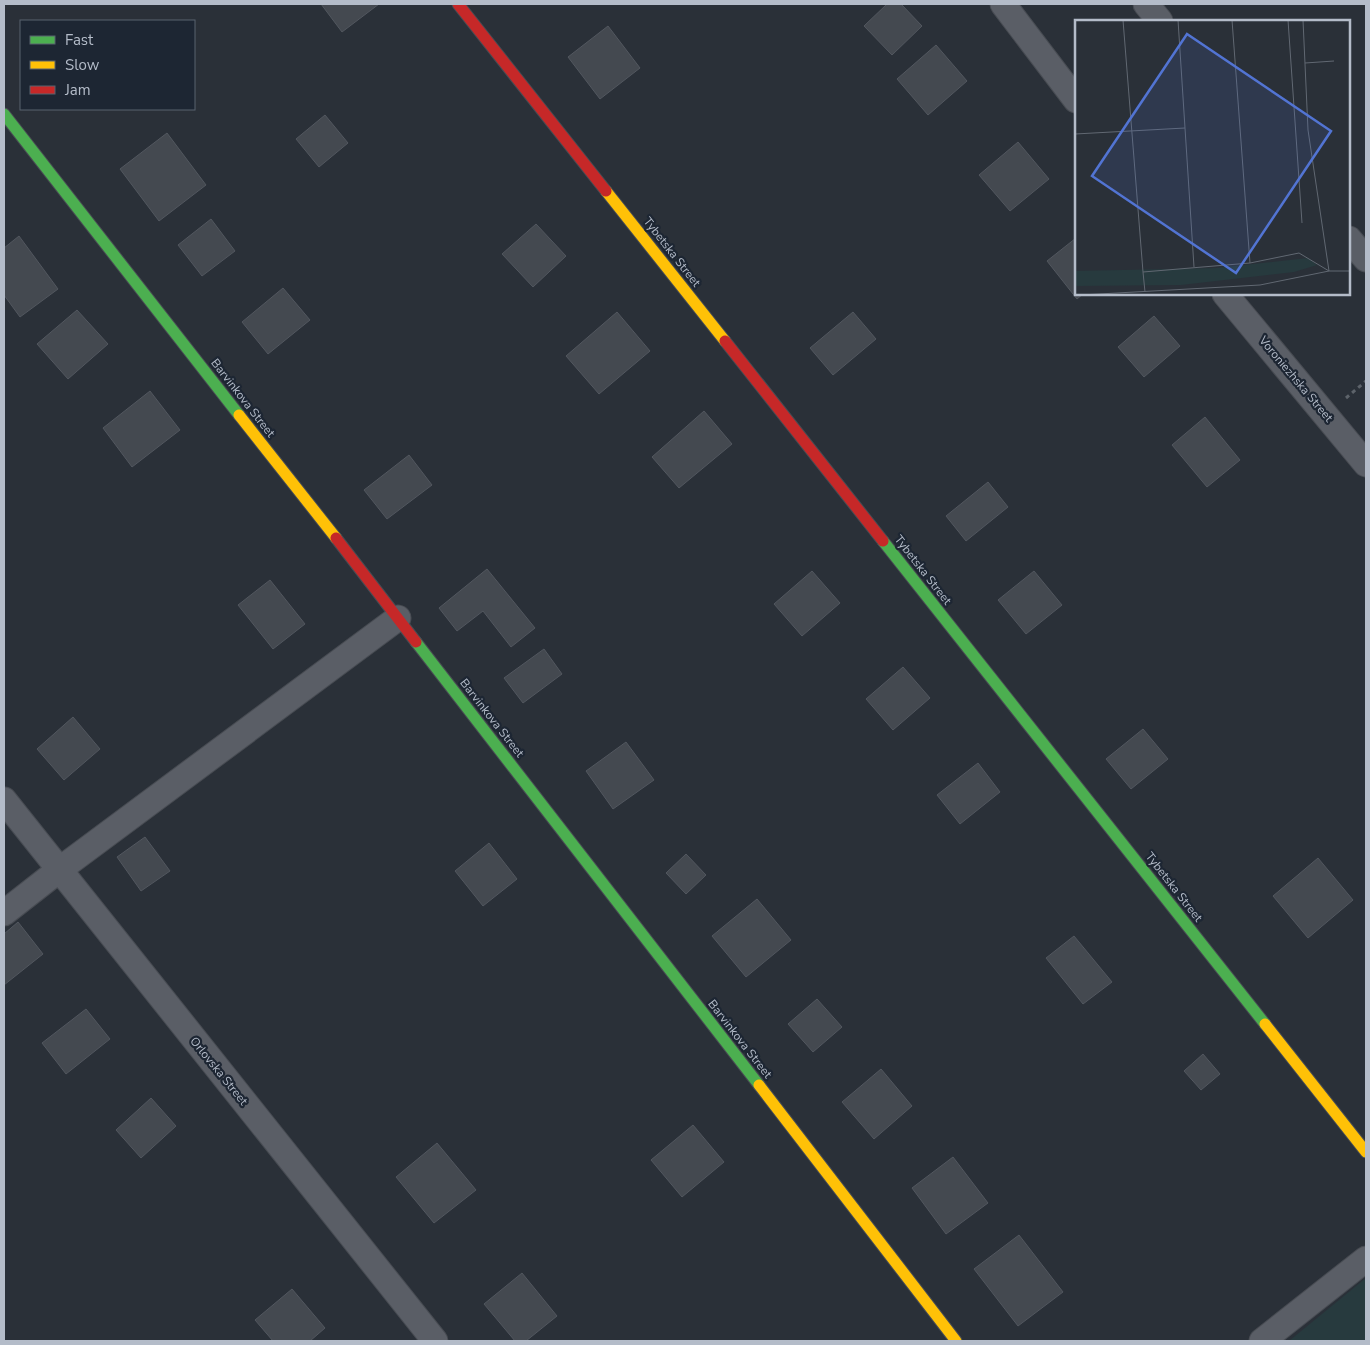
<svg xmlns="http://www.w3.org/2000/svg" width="1370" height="1345" viewBox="0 0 1370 1345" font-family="'Nunito Sans',sans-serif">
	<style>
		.green { fill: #273a3e }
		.building { fill: #444950; stroke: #52575f }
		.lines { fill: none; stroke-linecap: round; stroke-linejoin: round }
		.street-casing { stroke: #484c53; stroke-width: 27 }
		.fast-casing { stroke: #484c53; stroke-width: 13 }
		.slow-casing { stroke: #484c53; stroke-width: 13 }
		.jam-casing { stroke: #484c53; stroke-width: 13 }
		.path { stroke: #5d636a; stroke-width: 3; stroke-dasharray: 4 4; stroke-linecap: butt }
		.street { stroke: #5a5e66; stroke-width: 25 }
		.fast { stroke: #4caf50; stroke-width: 11 }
		.slow { stroke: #ffc107; stroke-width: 11 }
		.jam { stroke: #c62828; stroke-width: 11 }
		.labels { text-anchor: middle; stroke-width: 4.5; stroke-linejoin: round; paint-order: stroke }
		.street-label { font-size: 12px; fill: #b4bcc9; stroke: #1d2633 }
		.inset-road { fill: none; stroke: #616872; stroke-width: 1 }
		.view { fill: #5274d3; fill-opacity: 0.15; stroke: #5274d3; stroke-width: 2.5 }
		.inset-edge { fill: none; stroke: #b4bcc9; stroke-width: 2.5 }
	</style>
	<rect width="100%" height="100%" fill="#2a3038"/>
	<!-- green -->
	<path class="green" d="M1366,1278v63h-77z"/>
	<!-- building -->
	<path class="building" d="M321,4h58l-37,28z
		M887,4h14l21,22 -30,29 -28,-29z
		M608,26l32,42 -40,31 -32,-42z
		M936,45l31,36 -39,34 -31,-36z
		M325,115l23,28 -29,24 -23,-28z
		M167,133l39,52 -47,36 -39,-52z
		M1018,142l31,37 -39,32 -31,-36z
		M211,219l24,32 -33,25 -24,-31z
		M536,224l30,32 -33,31 -31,-33z
		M19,236l39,53 -38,28 -16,-22v-47z
		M1076,238v56h7l-6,5 -30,-38z
		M283,288l27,32 -42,34 -26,-32z
		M77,310l31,34 -40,35 -31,-35z
		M617,312l33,39 -51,43 -33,-38z
		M853,312l23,27 -43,36 -23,-27z
		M1154,316l26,30 -36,31 -26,-30z
		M150,391l30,39 -48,37 -29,-39z
		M704,411l28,33 -53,44 -27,-31z
		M1205,417l35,43 -33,27 -35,-42z
		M409,455l23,30 -45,34 -23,-29z
		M988,482l20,25 -42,34 -20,-25z
		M487,569l48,59 -24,19 -28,-36 -26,20 -18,-23z
		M812,571l28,32 -38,33 -28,-32z
		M1034,571l28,34 -36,29 -28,-34z
		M270,580l35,44 -32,25 -35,-44z
		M544,649l18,25 -39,29 -19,-25z
		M903,667l27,31 -37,32 -27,-31z
		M73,717l27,32 -36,31 -27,-31z
		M1143,729l25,30 -37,30 -25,-30z
		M626,742l28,38 -41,29 -27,-38z
		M978,763l22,29 -40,32 -23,-29z
		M145,837l25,34 -29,20 -24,-34z
		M489,843l28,36 -34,27 -28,-35z
		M686,854l20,21 -20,19 -20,-21z
		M1318,858l35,42 -45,38 -35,-42z
		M757,899l34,41 -45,37 -34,-41z
		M18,922l25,32 -39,31v-51z
		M1074,936l38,46 -29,22 -37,-46z
		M817,999l25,28 -29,25 -25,-28z
		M86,1009l24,30 -44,35 -24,-31z
		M1203,1054l17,20 -19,16 -17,-19z
		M881,1069l31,37 -38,33 -32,-37z
		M151,1098l25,28 -35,32 -25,-28z
		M693,1125l31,37 -42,35 -31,-37z
		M437,1143l39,47 -42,33 -38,-46z
		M953,1157l35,46 -42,31 -34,-46z
		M1019,1235l44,57 -45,34 -44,-57z
		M522,1273l35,43 -31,25h-11l-31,-37z
		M292,1289l33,39 -15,13h-37l-18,-21z"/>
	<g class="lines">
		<!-- street casing -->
		<g class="street-casing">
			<path id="street" d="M1003,4l73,96
				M1146,4l14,17
				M1349,239l17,20
				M1225,294l141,170
				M4,800l431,541
				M4,913l55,-43 339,-252
				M1262,1341l104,-82"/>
		</g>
		<!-- fast casing -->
		<g class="fast-casing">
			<path id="fast" d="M4,114l235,301
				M883,541l382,483
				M416,642l343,443"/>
		</g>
		<!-- slow casing -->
		<g class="slow-casing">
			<path id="slow" d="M606,191l119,150
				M239,415l97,123
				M1265,1024l101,128
				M759,1085l197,256"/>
		</g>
		<!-- jam casing -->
		<g class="jam-casing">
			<path id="jam" d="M458,4l148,187
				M725,341l158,200
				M336,538l80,104"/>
		</g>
		<!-- path -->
		<path class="path" d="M1346,398l20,-17"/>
		<!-- street -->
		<use href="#street" class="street"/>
		<!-- fast -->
		<use href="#fast" class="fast"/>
		<!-- slow -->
		<use href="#slow" class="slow"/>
		<!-- jam -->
		<use href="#jam" class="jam"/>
	</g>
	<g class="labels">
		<!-- street labels -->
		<g class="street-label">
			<text transform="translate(672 252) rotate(52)" y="4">Tybetska Street</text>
			<text transform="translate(1296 379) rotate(50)" y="4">Voroniezhska Street</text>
			<text transform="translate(243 398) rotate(52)" y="4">Barvinkova Street</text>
			<text transform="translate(923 570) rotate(52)" y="4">Tybetska Street</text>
			<text transform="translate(492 718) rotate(52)" y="4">Barvinkova Street</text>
			<text transform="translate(1174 887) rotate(52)" y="4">Tybetska Street</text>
			<text transform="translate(740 1039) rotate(52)" y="4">Barvinkova Street</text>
			<text transform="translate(219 1071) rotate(51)" y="4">Orlovska Street</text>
		</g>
	</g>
	<!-- overview -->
	<g transform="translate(1075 20)">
		<rect width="275" height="275" fill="#2a3038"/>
		<path d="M233,238l9,7 -23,7 -113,13 -105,1 -1,-4v-11l141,-3z" fill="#273a3e"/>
		<path class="inset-road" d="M48,0l20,252M103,0l16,247M157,0l18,243M213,0l14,203M228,0l5,110 21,141M230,43l29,-2M0,114l110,-6M70,272l-2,-20 107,-9 49,-10 30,18M6,275l179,-10 69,-14h21"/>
		<path class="view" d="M112,14l144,97 -95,142 -144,-97z"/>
		<rect width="275" height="275" class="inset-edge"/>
	</g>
	<!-- border -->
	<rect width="1370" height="1345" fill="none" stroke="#b4bcc9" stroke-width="10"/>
	<!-- legend -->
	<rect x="20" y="20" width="175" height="90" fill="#1d2633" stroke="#59626f"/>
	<rect x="30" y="36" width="25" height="8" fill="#4caf50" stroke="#59626f"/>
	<text x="65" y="45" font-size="15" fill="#b4bcc9">Fast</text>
	<rect x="30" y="61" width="25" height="8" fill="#ffc107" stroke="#59626f"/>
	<text x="65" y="70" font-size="15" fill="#b4bcc9">Slow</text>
	<rect x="30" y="86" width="25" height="8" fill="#c62828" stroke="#59626f"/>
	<text x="65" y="95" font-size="15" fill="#b4bcc9">Jam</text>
</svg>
